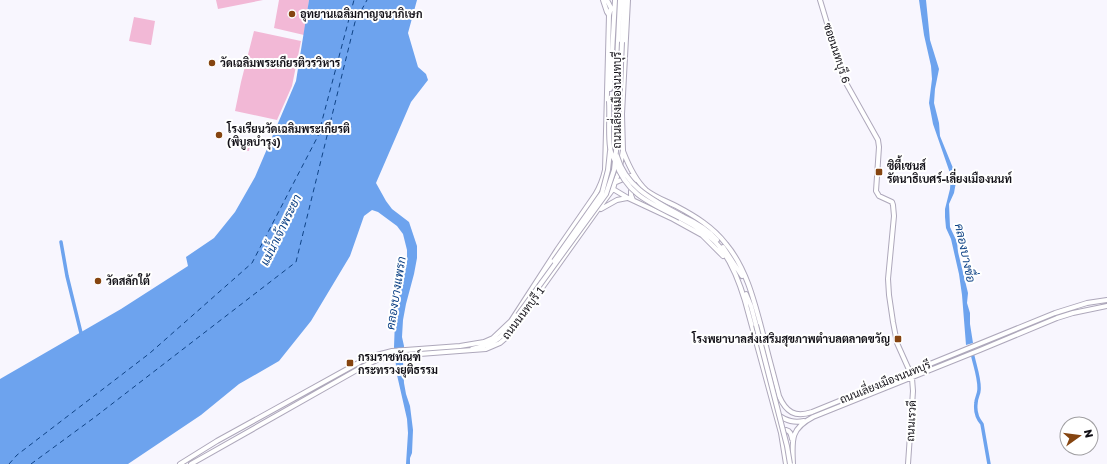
<svg xmlns="http://www.w3.org/2000/svg" width="1107" height="464" viewBox="0 0 1107 464" font-family="'Golos Text',Sarabun,sans-serif">
	<style>
		.green { fill: #f2b8d6 }
		.water { fill: #6da3ee }
		.lines { fill: none; stroke-linecap: round; stroke-linejoin: round }
		.canal { stroke: #6da3ee; stroke-width: 3.5 }
		.ferry { stroke: #0f4386; stroke-width: 1; stroke-dasharray: 5 4; stroke-linecap: butt }
		.secondary-casing { stroke: #aea8bb; stroke-width: 6 }
		.secondary { stroke: #fff; stroke-width: 4 }
		.secondary-bridge-casing { stroke: #aea8bb; stroke-width: 6; stroke-linecap: butt }
		.secondary-bridge { stroke: #fff; stroke-width: 4 }
		.poi-dot { fill: #854410; stroke: #fff; stroke-width: 1.5 }
		.labels { text-anchor: middle; stroke-width: 4; stroke-linejoin: round; paint-order: stroke }
		.poi-label { font-size: 11px; font-weight: bold; fill: #121017; stroke: #fff; text-anchor: start }
		.street-label { font-size: 11px; fill: #121017; stroke: #fff }
		.water-label { font-size: 12px; font-style: italic; fill: #0f4386; stroke: #fff }
	</style>
	<rect width="100%" height="100%" fill="#f8f6fe"/>
	<!-- green -->
	<path class="green" d="M216,0h47l-45,9z
		M279,0h30l-5,35 -30,-7z
		M134,17l21,4 -4,24 -22,-4z
		M254,31l47,10 -9,45 -15,34 -42,-9 6,-29z
		M245,138l6,1 -2,12 -7,-1z"/>
	<!-- water -->
	<path class="water" d="M309,0h108l-9,33 10,34 8,7 2,6 -17,22 -35,81 10,18 6,8 17,13 8,24v12l-3,16 -8,30 -3,16 -1,17 2,9 -1,16 1,21 2,11 4,12 3,24 -1,23 -2,5v6h-4l2,-31 -1,-14 -10,-44 -3,-28 1,-27 3,-19 9,-38v-13l-4,-16 -6,-8 -19,-14 -6,-2 -8,6 -14,40 -39,65 -32,40 -40,23 -38,31 -73,49h-128v-85l121,-70 67,-43 -2,-9 28,-19 21,-26 20,-35 41,-96z
		M919,0h7l4,40 9,29 -4,20 -1,14 5,20 1,13 15,37 1,9 -2,11 -5,11 1,23 7,15 1,10 10,41 -1,10 3,10v11l3,19 -7,2 -4,-50 -3,-21 -8,-35 -5,-11 -1,-11v-8l5,-20 1,-13 -18,-52 -4,-21 3,-24 -1,-13 -7,-31z"/>
	<g class="lines">
		<!-- canal -->
		<path class="canal" d="M61,242l6,34 14,57
			M972,352c2,12 8,26 7,38 0,4 -3,8 -3,13 -1,7 1,15 6,21l7,40"/>
		<!-- ferry -->
		<path class="ferry" d="M9,464l8,-9 133,-102 102,-90 66,-127 36,-136
			M31,464l64,-47 201,-155 59,-240 12,-22"/>
		<!-- secondary casing -->
		<g class="secondary-casing">
			<path id="secondary" d="M603,0l4,12 2,3
				M820,0l22,73 4,10 32,57 1,7 -3,44 3,5 13,6 1,3 1,11 -6,63 1,16 4,27 4,21 13,29
				M622,42l2,-42
				M610,89l5,-89
				M615,102l5,-102
				M623,151c5,13 12,29 23,39 9,7 20,11 30,16 19,10 37,21 50,38 21,25 29,60 37,90 5,21 11,42 16,62 7,16 16,22 33,16l243,-99 32,-10 20,-3
				M607,175l1,5 5,9 15,9 45,21 29,16 21,21
				M602,190l5,-4 21,-9 3,-1 5,4
				M633,200l-2,-5v-4l3,-4
				M601,209l16,-9 10,-2
				M682,216c13,6 26,13 35,24
				M680,218c11,6 22,11 31,20 17,14 28,43 34,63l36,132 5,31
				M723,247l19,29
				M542,279l12,-18
				M746,294l5,12 5,19
				M472,349c23,-6 27,-8 41,-27
				M778,415c9,6 16,8 26,6
				M783,434l1,-3 2,-1c5,1 5,5 6,9
				M180,464l37,-23 152,-84 23,-6 68,-5 24,-4 9,-4 18,-17 46,-71 38,-55c5,-8 8,-16 10,-25l4,-155 2,-7 -4,-8
				M191,464l173,-98 15,-7 14,-3 93,-7 14,-6 7,-6 89,-125 17,-23 2,-7 4,-10 4,-22 -1,-36 6,-114
				M793,464c-1,-24 -3,-35 20,-47l167,-67 77,-32 16,-5 34,-7
				M908,464l5,-73 -1,-13"/>
		</g>
		<!-- secondary -->
		<use href="#secondary" class="secondary"/>
		<!-- secondary-bridge casing -->
		<g class="secondary-bridge-casing">
			<path id="secondary-bridge" d="M609,101c1,14 -1,32 1,46 0,5 3,10 5,14 12,34 35,42 65,57
				M614,145l1,-43
				M617,156c9,32 38,45 65,60
				M554,261l48,-68 6,-23 2,-19
				M518,315l88,-121 8,-24 4,-38 4,-90
				M756,325l31,121 3,18"/>
		</g>
		<!-- secondary-bridge -->
		<use href="#secondary-bridge" class="secondary-bridge"/>
	</g>
	<!-- markers -->
	<g class="poi-dot">
		<circle cx="292" cy="14" r="4"/>
		<circle cx="212" cy="63" r="4"/>
		<circle cx="219" cy="135" r="4"/>
		<rect x="875" y="168" width="8" height="8" rx="2"/>
		<circle cx="98" cy="281" r="4"/>
		<rect x="894" y="335" width="8" height="8" rx="2"/>
		<rect x="346" y="359" width="8" height="8" rx="2"/>
	</g>
	<g class="labels">
		<!-- poi labels -->
		<g class="poi-label">
			<text x="300" y="18">อุทยานเฉลิมกาญจนาภิเษก</text>
			<text x="220" y="67">วัดเฉลิมพระเกียรติวรวิหาร</text>
			<text x="227" y="133">โรงเรียนวัดเฉลิมพระเกียรติ<tspan x="227" dy="13">(พิบูลบำรุง)</tspan></text>
			<text x="887" y="170">ซิตี้เซนส์<tspan x="887" dy="13">รัตนาธิเบศร์-เลี่ยงเมืองนนท์</tspan></text>
			<text x="106" y="285">วัดสลักใต้</text>
			<text x="890" y="343" text-anchor="end">โรงพยาบาลส่งเสริมสุขภาพตำบลตลาดขวัญ</text>
			<text x="358" y="361">กรมราชทัณฑ์<tspan x="358" dy="13">กระทรวงยุติธรรม</tspan></text>
		</g>
		<!-- street labels -->
		<g class="street-label">
			<text transform="translate(837 53) rotate(72)" y="4">ซอยนนทบุรี 6</text>
			<text transform="translate(617 100) rotate(-90)" y="4">ถนนเลี่ยงเมืองนนทบุรี</text>
			<text transform="translate(523 313) rotate(-53)" y="4">ถนนนนทบุรี 1</text>
			<text transform="translate(885 382) rotate(-22)" y="4">ถนนเลี่ยงเมืองนนทบุรี</text>
			<text transform="translate(911 421) rotate(-87)" y="4">ถนนเรวดี</text>
		</g>
		<!-- water labels -->
		<g class="water-label">
			<text transform="translate(281 230) rotate(-64)" y="4">แม่น้ำเจ้าพระยา</text>
			<text transform="translate(965 253) rotate(78)" y="4">คลองบางซื่อ</text>
			<text transform="translate(396 293) rotate(-81)" y="4">คลองบางแพรก</text>
		</g>
	</g>
	<!-- north arrow -->
	<g transform="translate(1079 436) rotate(76)"><circle r="19" fill="#ffffff" stroke="#a09fa2"/>
	<path d="M0-3L7 15L0 10L-7 15Z" fill="#854410"/>
	<text y="-6" font-size="11" font-weight="bold" text-anchor="middle" fill="#121017">N</text>
	</g>
</svg>
